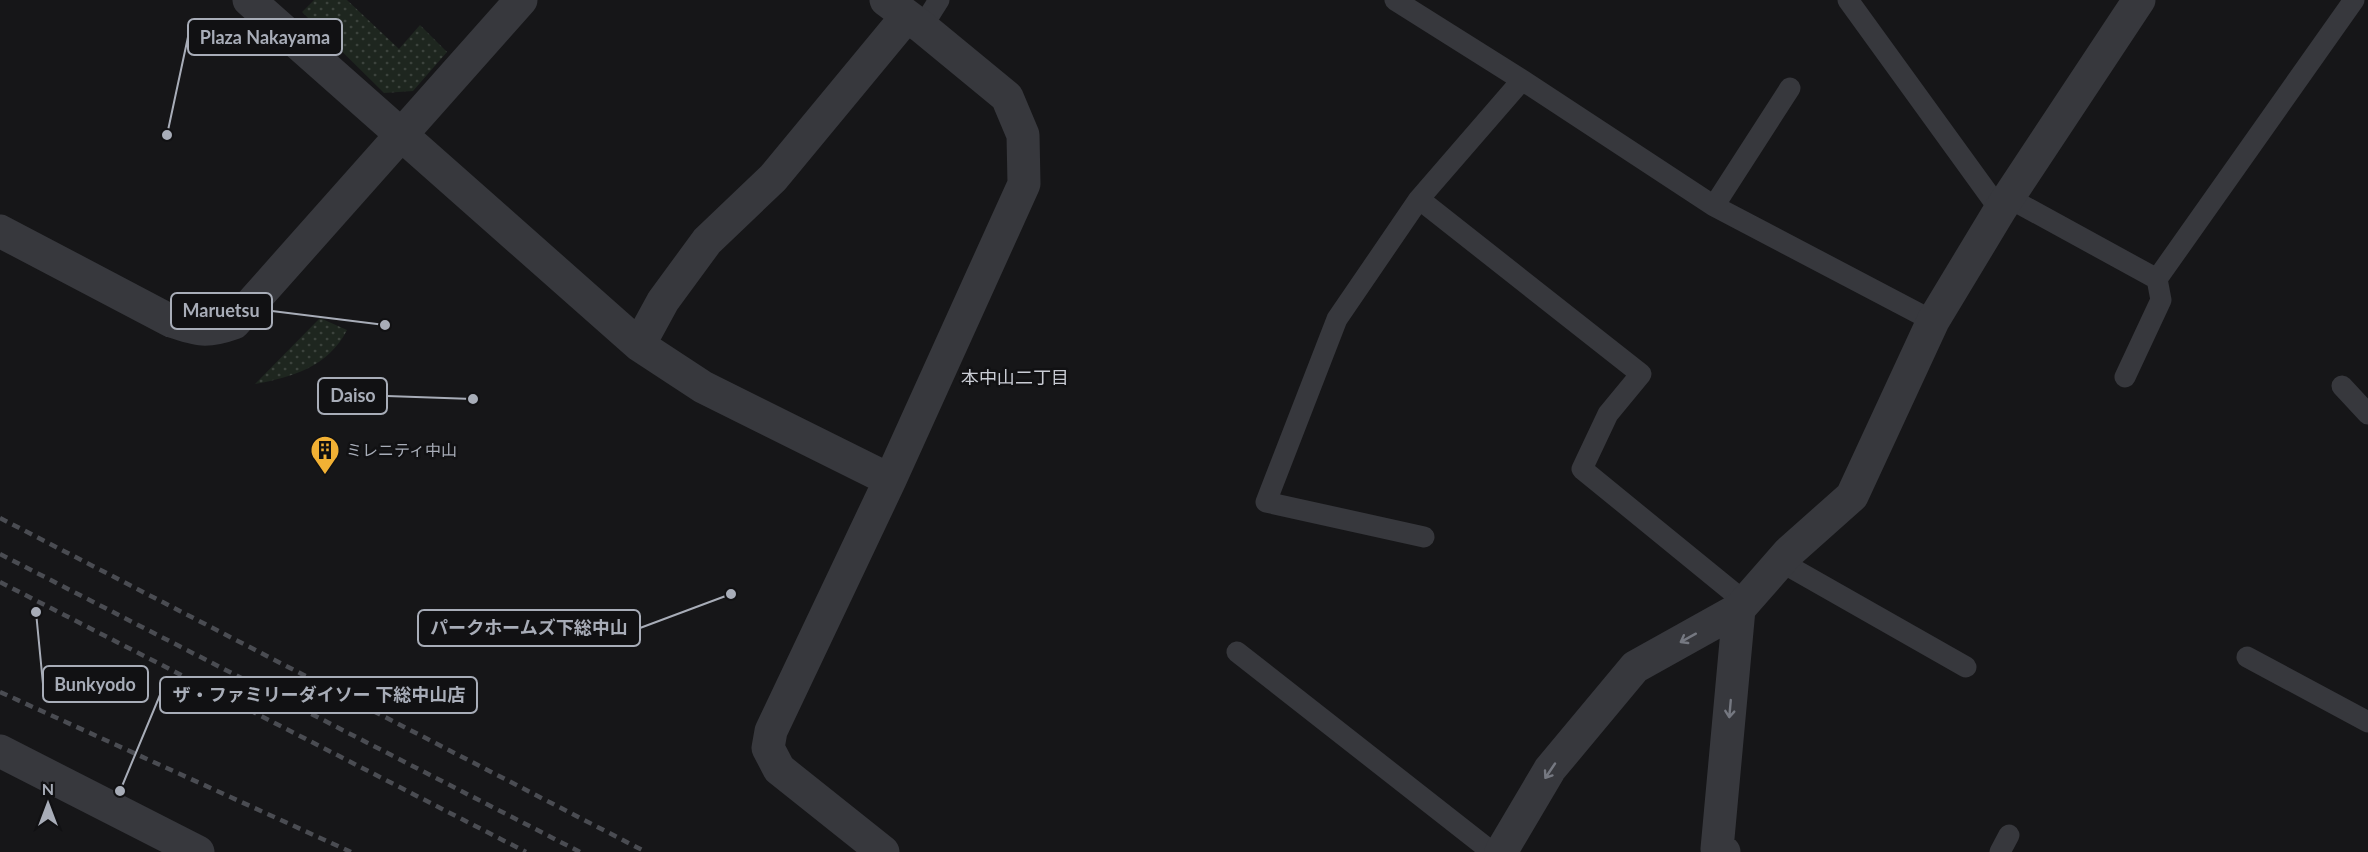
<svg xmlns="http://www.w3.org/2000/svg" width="2368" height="852" viewBox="0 0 2368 852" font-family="Lato,'Noto Sans JP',sans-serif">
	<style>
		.park { fill: url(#park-dots) }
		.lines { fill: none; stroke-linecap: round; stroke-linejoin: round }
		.lane { stroke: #37383d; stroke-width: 21 }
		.street { stroke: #37383d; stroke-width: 33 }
		.rail { stroke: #4a4c52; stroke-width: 4.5; stroke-dasharray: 8 6; stroke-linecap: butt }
		.oneway { stroke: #757881 }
		.labels { text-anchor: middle; stroke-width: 5; stroke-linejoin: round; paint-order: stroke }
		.poi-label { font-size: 16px; fill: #a8adb8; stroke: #111113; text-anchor: start }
		.neighbourhood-label { font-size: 18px; fill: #c9ccd4; stroke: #111113 }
		.leader { fill: none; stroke: #a8adb8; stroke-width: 2 }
		.callout-dot { fill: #a8adb8; stroke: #111113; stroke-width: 2 }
		.callout { fill: #111113; stroke: #a8adb8; stroke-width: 2 }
		.callout-label { font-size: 18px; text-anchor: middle; font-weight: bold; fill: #a8adb8 }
	</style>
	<defs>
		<pattern id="park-dots" width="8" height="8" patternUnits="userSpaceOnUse" patternTransform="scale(1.5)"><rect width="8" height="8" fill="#1e261f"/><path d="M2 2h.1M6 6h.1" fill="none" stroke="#3c433d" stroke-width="1.8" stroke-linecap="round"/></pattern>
	</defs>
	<rect width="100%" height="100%" fill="#161618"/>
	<!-- park -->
	<path class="park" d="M314,0h33l52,49 21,-24 27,27 -34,39 -29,2 -82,-81z
		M320,318l27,12c-19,37 -54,47 -92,54z"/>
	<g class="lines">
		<!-- lane -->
		<path class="lane" d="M1395,0l127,80 192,126 219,115
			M1848,0l152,210
			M922,27l17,-27
			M1522,80l-103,119 222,175 -33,40 -26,55 163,133
			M2009,198l148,81 197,-279
			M1419,199l-82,120 -71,183 158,35
			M1714,206l76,-118
			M2125,377l36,-77 -4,-21
			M2342,386l26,28
			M1781,562l185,105
			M1237,652l255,200
			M2247,657l121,65
			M2000,852l9,-17"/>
		<!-- street -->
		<path class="street" d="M249,0l390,345 64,42 187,93
			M0,231l171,90c27,9 35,12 63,2l287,-323
			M639,345l24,-44 44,-60 66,-63 134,-162
			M0,751l198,101
			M883,852l-104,-83 -11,-21 3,-17 119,-251 134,-296 -1,-49 -16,-38 -85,-70 -36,-27
			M1501,852l49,-83 85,-102 104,-58 49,-56 64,-57 81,-175 67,-111 139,-210
			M1724,852l-7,-3 22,-240"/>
		<!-- rail -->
		<path class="rail" d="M0,518l646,334
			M0,554l580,298
			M0,582l526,270
			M0,692l351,160"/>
	</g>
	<!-- one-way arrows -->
	<defs><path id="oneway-shaft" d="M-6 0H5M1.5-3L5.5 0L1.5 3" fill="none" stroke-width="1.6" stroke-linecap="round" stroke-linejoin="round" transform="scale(1.5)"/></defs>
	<g class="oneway">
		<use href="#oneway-shaft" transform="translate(1688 638) rotate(151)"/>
		<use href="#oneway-shaft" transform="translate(1730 709) rotate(95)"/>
		<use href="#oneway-shaft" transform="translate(1550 771) rotate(124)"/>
	</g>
	<!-- icons -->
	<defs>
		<g id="building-pin" transform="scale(1.5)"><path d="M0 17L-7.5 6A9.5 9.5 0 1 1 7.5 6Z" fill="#f2b134" stroke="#111113"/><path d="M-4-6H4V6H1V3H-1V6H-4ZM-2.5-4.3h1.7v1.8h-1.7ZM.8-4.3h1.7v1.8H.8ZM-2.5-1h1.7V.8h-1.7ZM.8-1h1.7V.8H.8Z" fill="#111"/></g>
	</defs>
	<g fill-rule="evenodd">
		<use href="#building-pin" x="325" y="450"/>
	</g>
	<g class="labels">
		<!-- poi labels -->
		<g class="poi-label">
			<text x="346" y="456">ミレニティ中山</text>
		</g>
		<!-- neighbourhood labels -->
		<g class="neighbourhood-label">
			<text x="1015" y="384">本中山二丁目</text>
		</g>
	</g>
	<!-- callouts -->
	<path class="leader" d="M167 135L188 37M385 325L272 311M473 399L387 396M731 594L640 628M36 612L43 684M120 791L160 695"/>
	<g class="callout-dot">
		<circle cx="167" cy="135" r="6"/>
		<circle cx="385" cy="325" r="6"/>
		<circle cx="473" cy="399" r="6"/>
		<circle cx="731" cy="594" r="6"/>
		<circle cx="36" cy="612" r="6"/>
		<circle cx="120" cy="791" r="6"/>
	</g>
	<g class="callout">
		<rect x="188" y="19" width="154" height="36" rx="6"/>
		<rect x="171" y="293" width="101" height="36" rx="6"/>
		<rect x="318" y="378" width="69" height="36" rx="6"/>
		<rect x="418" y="610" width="222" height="36" rx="6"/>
		<rect x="43" y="666" width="105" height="36" rx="6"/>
		<rect x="160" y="677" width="317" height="36" rx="6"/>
	</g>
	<g class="callout-label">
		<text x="265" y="44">Plaza Nakayama</text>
		<text x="221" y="317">Maruetsu</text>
		<text x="353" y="402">Daiso</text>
		<text x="529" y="634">パークホームズ下総中山</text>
		<text x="95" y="691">Bunkyodo</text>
		<text x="319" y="701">ザ・ファミリーダイソー 下総中山店</text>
	</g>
	<!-- north arrow -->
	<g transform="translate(48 804)" stroke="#111113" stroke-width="4.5" paint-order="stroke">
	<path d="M0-4.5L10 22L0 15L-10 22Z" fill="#a8adb8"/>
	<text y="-9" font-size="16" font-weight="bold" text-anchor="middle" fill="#a8adb8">N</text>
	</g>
</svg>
